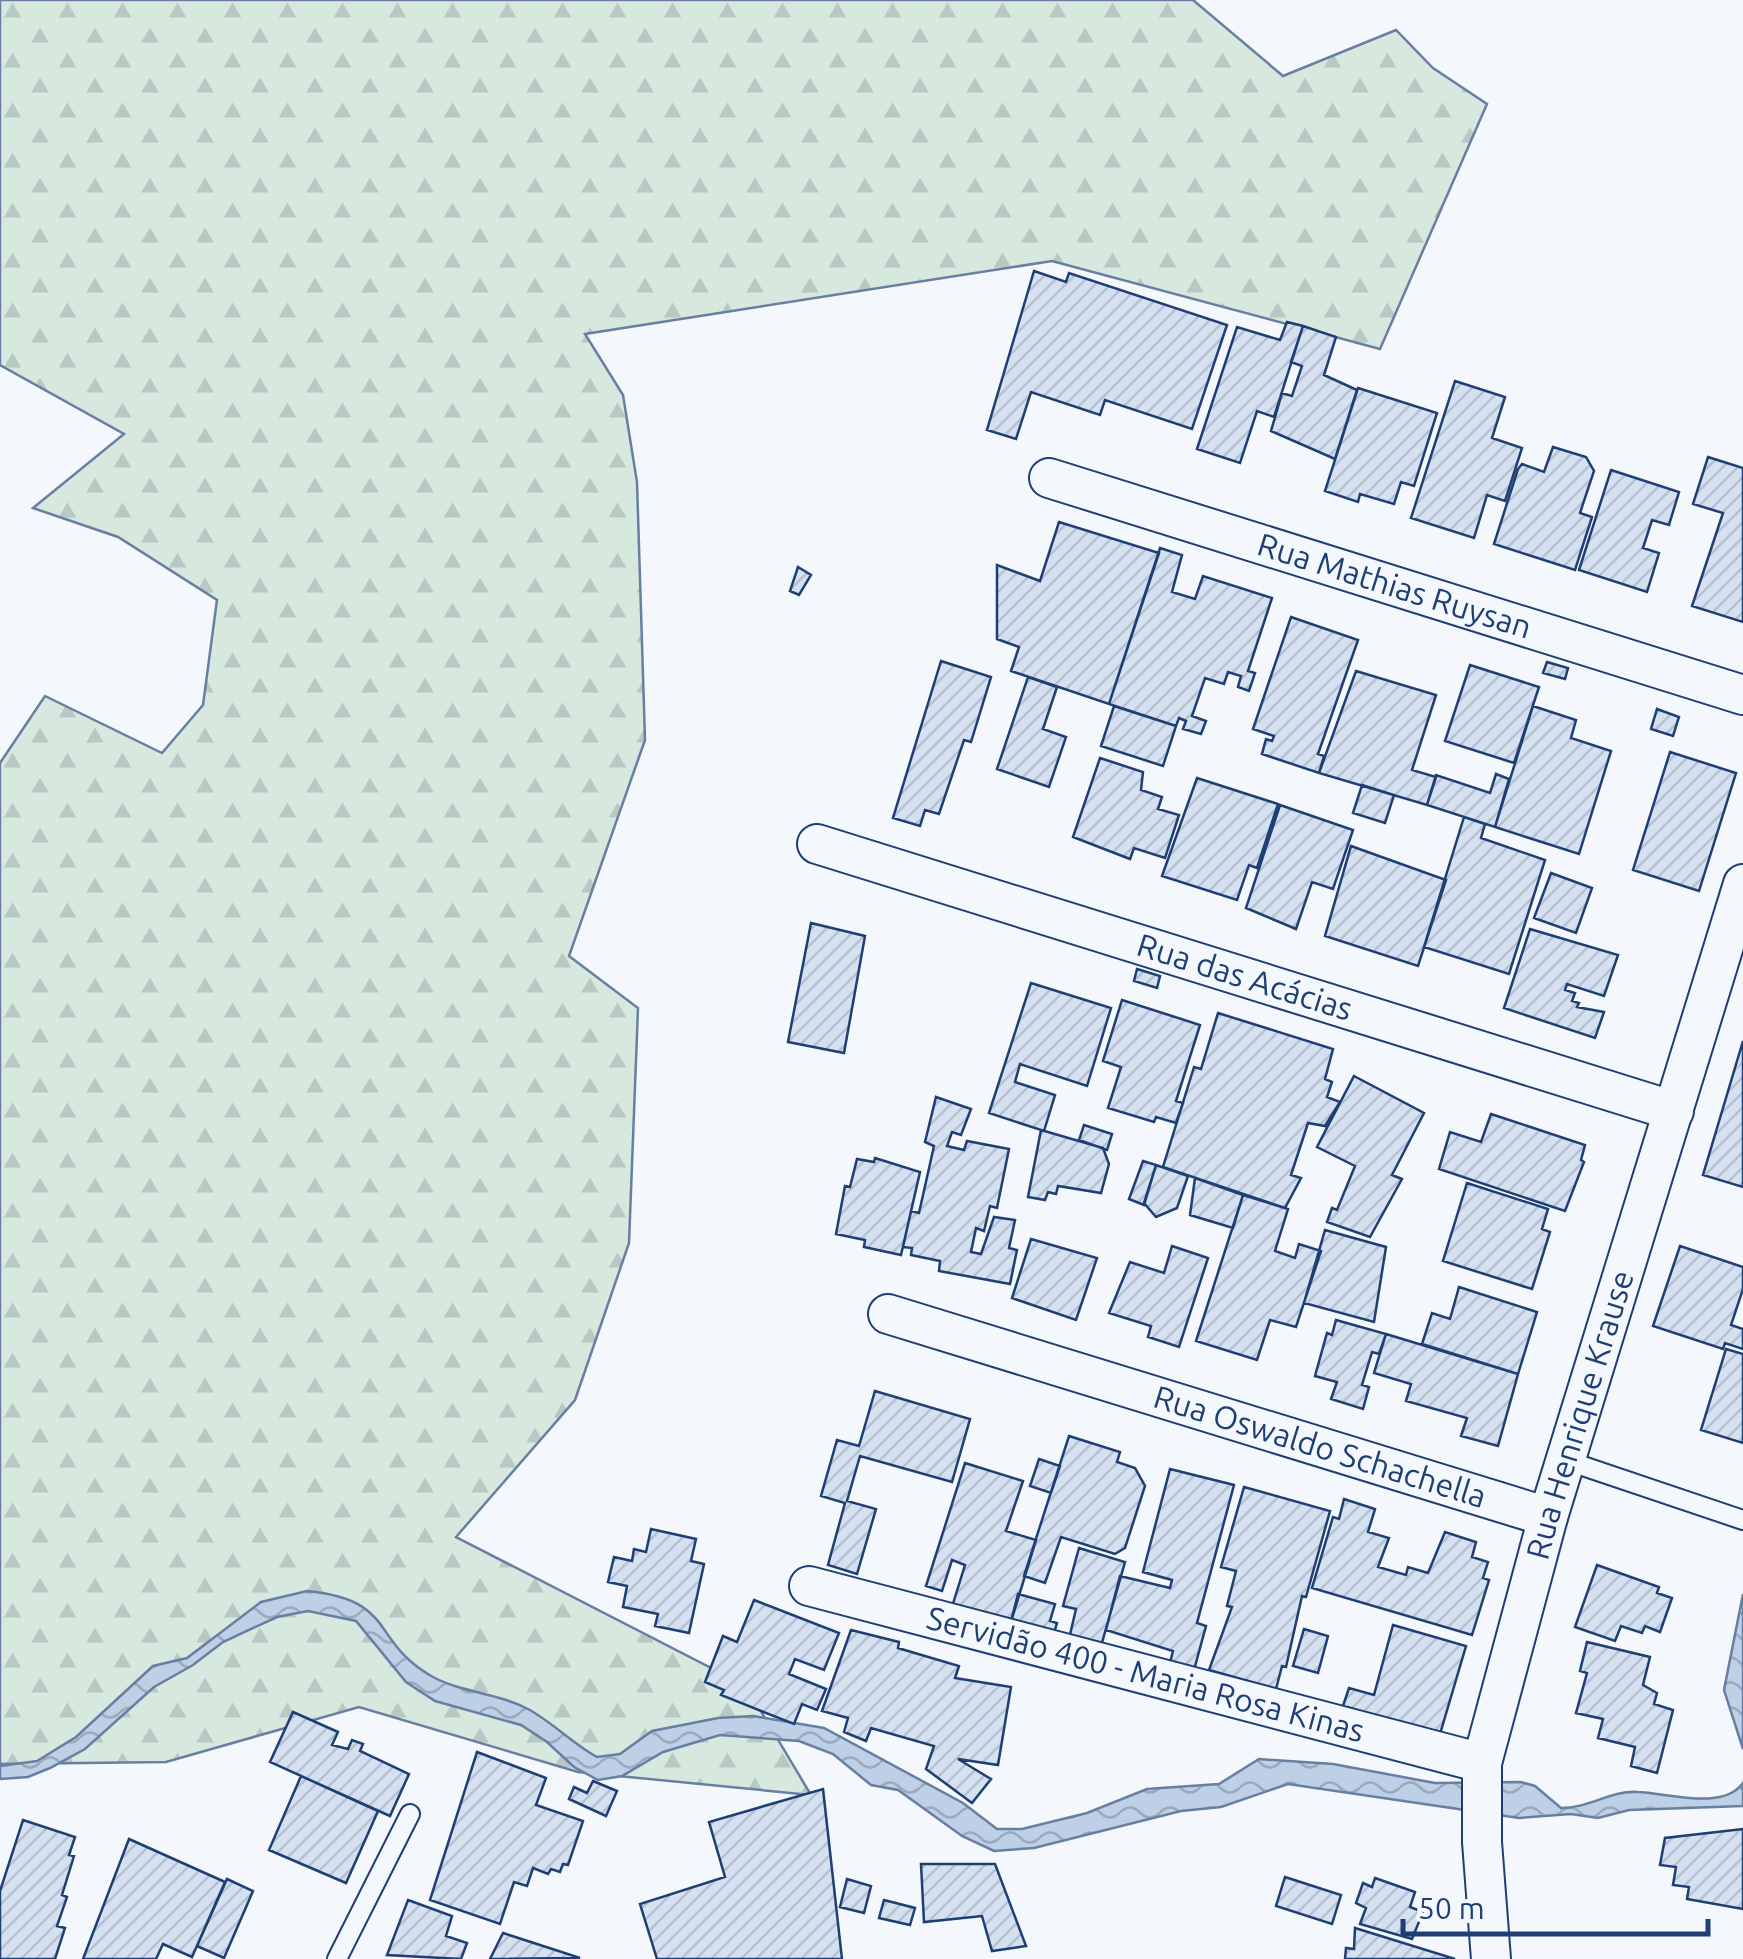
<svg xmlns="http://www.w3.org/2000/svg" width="1743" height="1959" viewBox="0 0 1743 1959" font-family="Ubuntu,sans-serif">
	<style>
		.forest { fill: url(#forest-firs); stroke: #687fa3; stroke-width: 2.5 }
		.water { fill: url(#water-waves); stroke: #687fa3; stroke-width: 2.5 }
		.building { fill: url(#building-hatch); stroke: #1d3f73; stroke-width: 2.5 }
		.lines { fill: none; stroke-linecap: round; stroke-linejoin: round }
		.lane-casing { stroke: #1d3f73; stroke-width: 22 }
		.street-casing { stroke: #1d3f73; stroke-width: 42 }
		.lane { stroke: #f4f7fb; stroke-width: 18 }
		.street { stroke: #f4f7fb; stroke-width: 38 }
		.labels { text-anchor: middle; stroke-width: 8; stroke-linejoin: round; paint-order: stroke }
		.street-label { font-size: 32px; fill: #1d3f73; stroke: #f4f7fb }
	</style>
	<defs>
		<pattern id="forest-firs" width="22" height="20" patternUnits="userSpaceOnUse" patternTransform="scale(2.5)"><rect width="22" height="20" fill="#d7e8df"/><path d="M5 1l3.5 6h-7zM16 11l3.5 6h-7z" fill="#b8c8c3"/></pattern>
		<pattern id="water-waves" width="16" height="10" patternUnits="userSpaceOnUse" patternTransform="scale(2.5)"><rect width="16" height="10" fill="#bed0e5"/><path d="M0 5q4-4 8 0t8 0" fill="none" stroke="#9aaabe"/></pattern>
		<pattern id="building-hatch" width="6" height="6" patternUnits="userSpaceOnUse" patternTransform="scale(2.5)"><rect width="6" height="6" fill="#d5e0f0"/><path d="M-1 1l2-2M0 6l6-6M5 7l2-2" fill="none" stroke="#b6c1d1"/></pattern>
	</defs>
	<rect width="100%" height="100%" fill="#f4f7fb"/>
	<!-- forest -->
	<path class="forest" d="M0,0h1193l90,76 113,-46 37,38 54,36 -107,245 -328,-88 -467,73 38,61 14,87 8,258 -76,216 69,52 -9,235 -54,157 -119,137 290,149 65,109 -233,-23 -219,-65 -193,55 -166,2v-1001l45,-67 117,57 41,-48 14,-105 -99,-63 -85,-29 91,-74 -124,-69z"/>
	<!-- water -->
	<path class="water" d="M307,1591c91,9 62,50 126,86 30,16 65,16 95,32 24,13 44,34 69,48l23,-3 32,-23 66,-13 35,-2 71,12 139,75 34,26h25l65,-16 60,-24 72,-5 40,-25 74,5 102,19 86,-1 14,4 26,22c29,0 50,-18 77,-16 30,1 85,19 105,-9v23l-114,4 -31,8 -27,-4 -52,4 -231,-34 -67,23 -40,4 -147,37 -40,3 -32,-15 -64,-46 -27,-5 -38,-31 -34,-13 -79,-6 -57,17 -41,24 -24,4 -24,-13 -27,-25 -26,-17 -86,-24 -29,-19 -50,-61 -48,-10 -31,6 -54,25 -30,23 -39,22 -69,62 -35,19 -22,9 -28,2v-13l37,-5 39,-24 77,-71 34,-8 74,-56z
		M1743,1594v155l-19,-59z"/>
	<!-- building -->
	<path class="building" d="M1034,271l32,11 3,-9 158,52 -35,104 -87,-29 -5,15 -69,-23 -15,47 -29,-9z
		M1287,322l16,4 -29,91 -17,-6 -17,52 -43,-14 40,-122 43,13z
		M1303,326l33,11 -12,38 33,15 -22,69 -64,-28 11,-38 10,3 10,-30 -11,-4z
		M1455,381l50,16 -13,41 30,10 -17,53 -18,-6 -13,43 -63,-20z
		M1358,388l79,25 -23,73 -13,-4 -7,22 -34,-10 -2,8 -33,-11z
		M1553,447l33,10 8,14 -14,42 12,4 -17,53 -81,-26 24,-75 4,-5 22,8z
		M1708,457l35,11v154l-51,-16 31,-93 -30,-9z
		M1611,470l68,22 -10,33 -17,-5 -9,28 16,5 -12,39 -68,-22z
		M1059,522l100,31 -50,151 -98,-33 8,-24 -22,-8v-74l43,16z
		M1160,548l22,7 -10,37 23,7 8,-23 69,22 -24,73 7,2 -6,18 -11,-4 3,-11 -13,-4 -4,12 -19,-6 -13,38 14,5 -5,13 -18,-5 3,-8 -7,-3 -3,8 -67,-22z
		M798,567l13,8 -12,20 -9,-4z
		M1291,617l67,23 -40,114 6,2 -5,17 -57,-19 4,-15 6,2 2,-5 -21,-7z
		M941,661l50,16 -20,65 -7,-2 -25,74 -14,-4 -5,16 -27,-8z
		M1547,662l21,6 -3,11 -22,-6z
		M1470,665l69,22 -25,76 -69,-22z
		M1356,671l80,24 -24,75 24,7 -9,28 -108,-32z
		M1028,677l29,10 -14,42 23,8 -17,50 -52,-18z
		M1114,706l62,20 -13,40 -62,-20z
		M1533,706l43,14 -5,18 40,13 -32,103 -84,-27z
		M1657,709l22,8 -6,19 -22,-7z
		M1670,752l66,21 -37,118 -66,-21z
		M1100,758l43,14 -2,18 21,7 -4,12 21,6 -14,43 -31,-10 -4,11 -57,-22z
		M1496,774l13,5 -14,48 -68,-22 9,-30 54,18z
		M1197,778l81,26 -21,64 -8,-3 -12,35 -75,-24z
		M1362,785l32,10 -9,28 -32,-10z
		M1280,805l73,25 -20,59 -21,-7 -16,47 -50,-21z
		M1464,817l21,7 -4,14 64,22 -36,114 -85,-27z
		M1351,846l95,34 -28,86 -93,-30z
		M1551,873l41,15 -16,45 -42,-15z
		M811,923l54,13 -21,117 -56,-11z
		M1530,929l88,26 -14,41 -37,-12 -2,6 10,3 -3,8 7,2 -2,4 27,5 -9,26 -91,-30z
		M1137,969l23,7 -3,12 -23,-7z
		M1031,983l80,25 -24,78 -67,-22 -5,18 40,13 -11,36 -55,-18z
		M1122,1000l78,25 -24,76 7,2 -7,20 -20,-6 -2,5 -46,-14 13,-41 -18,-6z
		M1218,1013l115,36 -8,30 7,3 -5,15 13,5 -15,24 -17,-3 -17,52 10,3 -16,30 -122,-41 31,-100 7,2z
		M1743,1041v146l-40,-12z
		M1354,1076l70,37 -32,62 10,4 -32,58 -43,-15 5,-14 5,2 18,-44 -38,-19z
		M936,1097l35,12 -10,26 -9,-3 -5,14 17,4 3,-9 42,8 -12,59 -7,-2 -6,25 -8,-3 -5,24 10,2 13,-37 21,3 -6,28 8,2 -7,34 -71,-13 1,-10 -29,-6 1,-7 -9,-1 8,-36 8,2 15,-67 -9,-4z
		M1491,1114l94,31 -4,15 3,2 -19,49 -126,-42 11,-37 31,10z
		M1084,1125l28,9 -5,16 -28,-10z
		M1041,1130l62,18 6,16 -8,29 -43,-7 -2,8 -8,-2 -3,8 -17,-3z
		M875,1158l45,14 -19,83 -37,-8 1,-7 -29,-6 9,-48 5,1 7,-28 17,3z
		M1143,1161l13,4 -12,40 -15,-6z
		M1156,1165l32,11 -11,32 -21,9 -12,-14z
		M1195,1178l48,17 -10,33 -43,-13z
		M1467,1183l81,26 -6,20 8,3 -18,57 -89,-28z
		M1243,1195l45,14 -13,42 20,7 4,-14 22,7 -25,76 -26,-7 -13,40 -61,-19z
		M1325,1230l61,17 -12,75 -70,-19z
		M1031,1239l66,19 -21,62 -64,-22z
		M1172,1246l36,12 -29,89 -31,-10 3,-11 -42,-13 21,-51 34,11z
		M1680,1246l63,21v22l-12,36 12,4v20l-18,-6 -2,6 -70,-23z
		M1459,1287l78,25 -19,62 -96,-30 10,-31 18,6z
		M1336,1320l50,14 -7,20 -7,-2 -10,33 7,2 -6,22 -32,-10 6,-17 -22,-6 12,-43 5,2z
		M1386,1334l132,40 -20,72 -37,-10 6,-18 -61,-17 5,-17 -37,-11z
		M1726,1349l17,5v89l-42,-13z
		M875,1391l95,28 -18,63 -92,-26 -13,45 29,8 -19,65 -29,-9 17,-62 -24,-7 16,-56 22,6z
		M1069,1436l51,16 -3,10 18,6 10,18 -20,62 -10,6 -54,-17 -16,46 -21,-7z
		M1039,1459l21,7 -9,27 -21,-7z
		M965,1463l58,18 -17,50 30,9 -26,85 -58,-18 13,-42 -13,-5 -10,31 -16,-5z
		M1170,1469l64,16 -37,138 9,3 -12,44 -24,-7 3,-12 -67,-21 14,-54 50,12 2,-8 -29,-8z
		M1244,1487l86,24 -24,86 -4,-1 -16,71 -4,-1 -6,23 -67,-19 23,-63 -5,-1 9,-35 -15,-4z
		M1344,1499l31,10 -7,23 21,6 -11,29 28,8 2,-8 20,6 17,-41 31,10 -4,15 16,5 -5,16 6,2 -17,55 -160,-47 21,-71 6,2z
		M651,1529l45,10 -5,22 13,3 -15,69 -34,-7 3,-12 -35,-7 4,-21 -19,-4 6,-25 18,4 2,-12 12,3z
		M1079,1548l46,14 -24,84 -32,-7 7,-30 -13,-3z
		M1597,1565l62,22 -2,6 15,5 -12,34 -15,-6 -3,7 -21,-7 -6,15 -40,-14z
		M1018,1594l37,10 -5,17 7,2 -4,13 -43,-11z
		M754,1600l85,33 -15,37 -29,-11 -6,15 37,15 -9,21 -15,-6 -8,20 -73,-29 3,-5 -19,-8 18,-46 14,6z
		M1393,1625l73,21 -26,88 -97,-28 6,-18 25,7z
		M1304,1629l24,7 -10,37 -25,-7z
		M851,1630l48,12 -1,6 61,18 -4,12 56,9 -13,78 -40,-6 33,20 -19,24 -46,-34 8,-23 -63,-18 -5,13 -22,-9 4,-14 -26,-7z
		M1587,1642l63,15 -7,28 14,8 -3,11 19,6 -16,63 -26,-7 4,-19 -37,-9 5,-19 -27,-6 11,-40 -7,-2z
		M293,1712l45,20 -6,13 16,4 4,-9 11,4 -3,7 49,23 -19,42 -120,-54z
		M477,1752l69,26 -10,27 47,16 -15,44 -5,-1 -3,8 -9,-3 -3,5 -15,-6 -6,18 -13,-4 -14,42 -70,-24z
		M301,1776l77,35 -32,72 -77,-33z
		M593,1781l24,10 -11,25 -37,-17 5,-12 13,6z
		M823,1789l19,170h-185l-17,-55 85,-27 -16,-55z
		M23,1820l52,17 -6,18 5,1 -12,39 5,2 -10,29 8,2 -10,31h-55v-68z
		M1743,1829v80l-56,-10 2,-12 -16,-2 3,-18 -16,-2 5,-27z
		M129,1839l96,43 -33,75 -29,-13 -7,15h-73z
		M921,1864h74l31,82 -34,5 -10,-35 -58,6z
		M1285,1877l56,18 -9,29 -56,-18z
		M1375,1878l40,14 -5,15 13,5 -11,27 -52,-15 6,-16 -10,-5 7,-20 9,4z
		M227,1879l26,12 -29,67 -27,-12z
		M847,1879l24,7 -7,27 -24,-6z
		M408,1900l44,16 -6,20 21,7 -6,16 -74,-4z
		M884,1900l31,8 -5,17 -31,-7z
		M1355,1928l100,31h-110l1,-11 8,1z
		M503,1933l77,25 -90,1z"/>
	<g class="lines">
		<!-- lane casing -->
		<g class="lane-casing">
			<path id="lane" d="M1565,1460l178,60
				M337,1959l73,-145"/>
		</g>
		<!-- street casing -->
		<g class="street-casing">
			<g id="street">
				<path id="s1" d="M1049,478l694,217"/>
				<path id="s2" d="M817,844l857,267"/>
				<path id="s3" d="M888,1314l660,203"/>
				<path id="s4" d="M809,1586l673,177"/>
				<path id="s5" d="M1491,1959l-9,-117v-79l66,-246 195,-633"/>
			</g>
		</g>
		<!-- lane -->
		<use href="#lane" class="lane"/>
		<!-- street -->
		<use href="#street" class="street"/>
	</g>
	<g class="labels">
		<!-- street labels -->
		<g class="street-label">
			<text dy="11" stroke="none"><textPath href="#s1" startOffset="362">Rua Mathias Ruysan</textPath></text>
			<text dy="11" stroke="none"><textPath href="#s2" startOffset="448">Rua das Acácias</textPath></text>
			<text dy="11" stroke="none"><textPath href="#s5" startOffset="558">Rua Henrique Krause</textPath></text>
			<text dy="11" stroke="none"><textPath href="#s3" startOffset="452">Rua Oswaldo Schachella</textPath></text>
			<text dy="11" stroke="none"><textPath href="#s4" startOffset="348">Servidão 400 - Maria Rosa Kinas</textPath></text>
		</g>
	</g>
	<!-- scale -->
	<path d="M1403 1919v15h305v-15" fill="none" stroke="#1d3f73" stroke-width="5"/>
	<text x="1418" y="1919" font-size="30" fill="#1d3f73" stroke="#f4f7fb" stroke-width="8" paint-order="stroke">50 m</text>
</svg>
